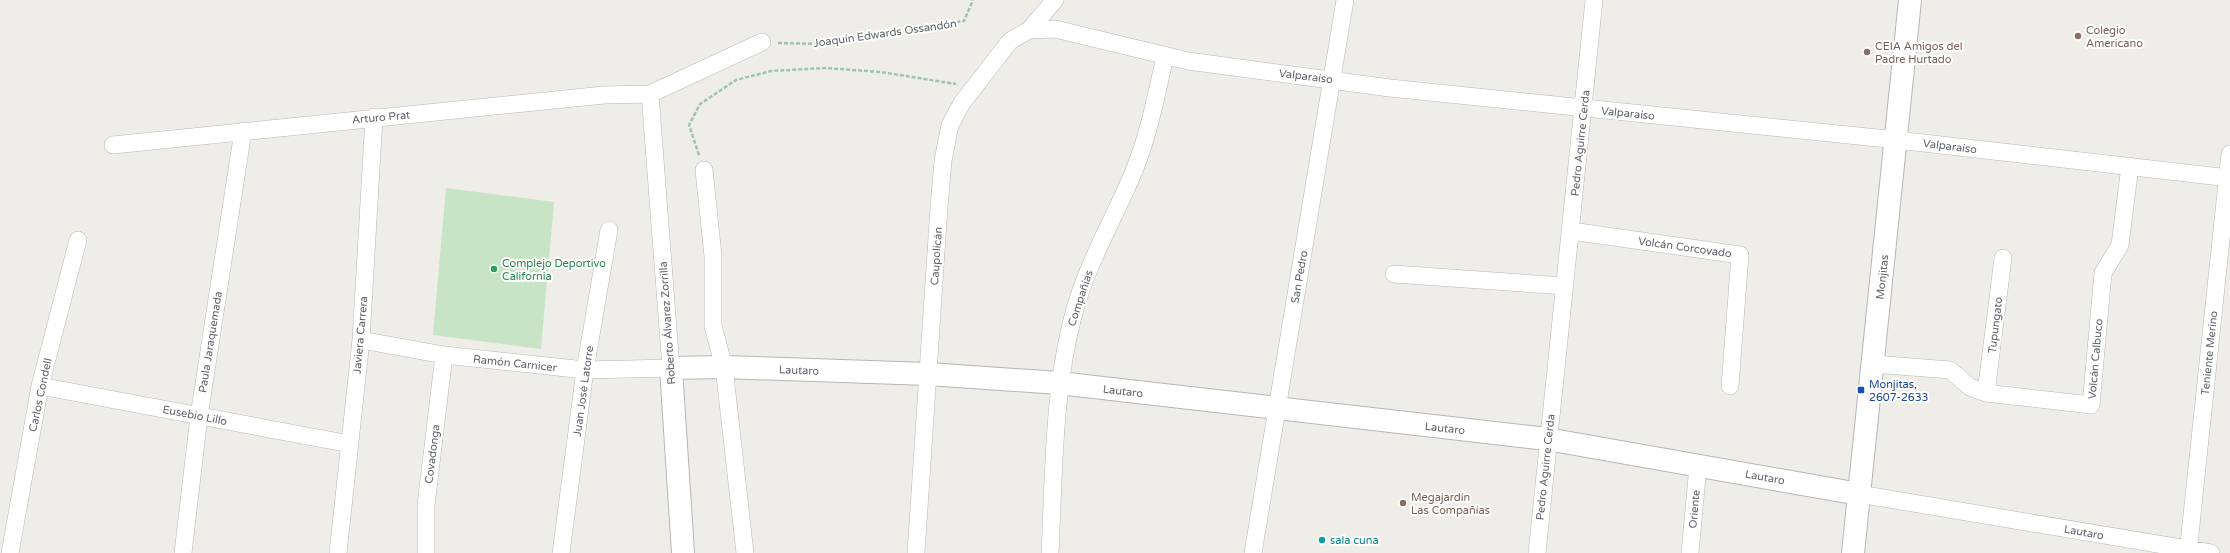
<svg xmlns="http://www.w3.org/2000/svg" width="2230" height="553" viewBox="0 0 2230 553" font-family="'Varela Round',sans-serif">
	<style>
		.green { fill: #c7e4c6 }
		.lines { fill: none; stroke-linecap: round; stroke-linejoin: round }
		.street-casing { stroke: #b4b7ba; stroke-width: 18 }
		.secondary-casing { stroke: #b3b6ba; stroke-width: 24 }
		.path { stroke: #a0c4aa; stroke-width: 2.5; stroke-dasharray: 4 2; stroke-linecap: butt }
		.street { stroke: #fff; stroke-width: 17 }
		.secondary { stroke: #fff; stroke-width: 22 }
		.education-dot { fill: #8d6e63; stroke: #fff; stroke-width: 1.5 }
		.leisure-dot { fill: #2e9e5b; stroke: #fff; stroke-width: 1.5 }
		.transit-dot { fill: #1a4fb4; stroke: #fff; stroke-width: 1.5 }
		.culture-dot { fill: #0f9aa8; stroke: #fff; stroke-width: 1.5 }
		.labels { text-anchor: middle; stroke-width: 4; stroke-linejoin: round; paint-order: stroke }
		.education-label { font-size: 11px; fill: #785e54; stroke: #fff; text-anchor: start }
		.street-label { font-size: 11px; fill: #5e6266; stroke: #fff }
		.leisure-label { font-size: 11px; fill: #27864d; stroke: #fff; text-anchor: start }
		.transit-label { font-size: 11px; fill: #164399; stroke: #fff; text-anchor: start }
		.culture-label { font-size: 11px; fill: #0d838f; stroke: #fff; text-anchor: start }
	</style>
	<rect width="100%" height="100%" fill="#efede7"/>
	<!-- green -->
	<path class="green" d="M446,188l108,14 -13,147 -108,-14z"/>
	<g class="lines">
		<!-- street casing -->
		<g class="street-casing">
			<path id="street" d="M1029,30l26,-1 133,32 202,27 507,52 333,38
				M113,145l491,-50 46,-1 112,-52
				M704,170l9,86v70l11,41 21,186
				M1571,231l169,24 -10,131
				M1394,274l170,12
				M361,340l83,15 141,15 86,-2 -21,-274
				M1873,364l77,6 20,17 16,6 105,12 12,-132 17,-28 10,-79
				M40,386l310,58
				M1986,393l17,-135
				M1859,494l352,59
				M10,553l30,-167 38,-146
				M183,553l16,-137 44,-285
				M338,553l23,-213 13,-223
				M426,553v-48l18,-150
				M561,553l24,-183 24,-140
				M916,553l23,-346 4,-46 7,-36 12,-22 48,-62 19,-11 26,-30
				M1050,553c4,-81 3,-165 25,-244 13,-46 37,-87 56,-131 17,-39 25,-81 34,-122
				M1253,553l92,-553
				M1537,553l57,-553
				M1690,553l8,-87
				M2188,553l42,-399"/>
		</g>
		<!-- secondary casing -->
		<g class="secondary-casing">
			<path id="secondary" d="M683,553l-12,-185 53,-1 204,7 131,9 488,56 312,55
				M1853,553l57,-553"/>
		</g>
		<!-- path -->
		<path class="path" d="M778,43l42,1 144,-23 9,-21
			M699,155l-10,-30 11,-21 36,-24 35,-9 54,-3 56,4 75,12"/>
		<!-- street -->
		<use href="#street" class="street"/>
		<!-- secondary -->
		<use href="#secondary" class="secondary"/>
	</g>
	<!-- markers -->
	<g class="education-dot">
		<circle cx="2078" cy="36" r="4"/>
		<circle cx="1867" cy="52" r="4"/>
		<circle cx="1403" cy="503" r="4"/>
	</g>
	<circle class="leisure-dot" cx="494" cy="269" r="4"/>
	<rect class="transit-dot" x="1857" y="386" width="8" height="8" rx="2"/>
	<circle class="culture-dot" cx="1322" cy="540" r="4"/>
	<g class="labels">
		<!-- education labels -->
		<g class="education-label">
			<text x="2086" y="34">Colegio<tspan x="2086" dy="13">Americano</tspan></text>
			<text x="1875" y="50">CEIA Amigos del<tspan x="1875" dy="13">Padre Hurtado</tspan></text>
			<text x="1411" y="501">Megajardín<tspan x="1411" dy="13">Las Compañías</tspan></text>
		</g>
		<!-- street labels -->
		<g class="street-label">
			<text transform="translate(885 33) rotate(-8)" y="4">Joaquín Edwards Ossandón</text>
			<text transform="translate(1306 76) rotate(7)" y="4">Valparaíso</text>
			<text transform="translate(1628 113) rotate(6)" y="4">Valparaíso</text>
			<text transform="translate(381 117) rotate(-5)" y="4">Arturo Prat</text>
			<text transform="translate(1580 143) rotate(-84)" y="4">Pedro Aguirre Cerda</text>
			<text transform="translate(1950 146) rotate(7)" y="4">Valparaíso</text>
			<text transform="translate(1685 247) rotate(8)" y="4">Volcán Corcovado</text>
			<text transform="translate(936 256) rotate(-86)" y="4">Caupolicán</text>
			<text transform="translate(1299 277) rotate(-80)" y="4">San Pedro</text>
			<text transform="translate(1882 277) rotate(-84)" y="4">Monjitas</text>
			<text transform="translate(1080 298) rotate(-72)" y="4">Compañías</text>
			<text transform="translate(667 323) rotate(-94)" y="4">Roberto Álvarez Zorrilla</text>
			<text transform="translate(1995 325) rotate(-83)" y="4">Tupungato</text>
			<text transform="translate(360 335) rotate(-85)" y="4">Javiera Carrera</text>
			<text transform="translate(210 342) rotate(-81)" y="4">Paula Jaraquemada</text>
			<text transform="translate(2209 353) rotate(-84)" y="4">Teniente Merino</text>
			<text transform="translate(2095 359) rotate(-85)" y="4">Volcán Calbuco</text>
			<text transform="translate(515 363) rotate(6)" y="4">Ramón Carnicer</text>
			<text transform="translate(799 370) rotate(2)" y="4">Lautaro</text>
			<text transform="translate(583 391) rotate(-82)" y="4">Juan José Latorre</text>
			<text transform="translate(1123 391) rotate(7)" y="4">Lautaro</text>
			<text transform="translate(40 395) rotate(-78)" y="4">Carlos Condell</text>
			<text transform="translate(195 415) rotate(11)" y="4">Eusebio Lillo</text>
			<text transform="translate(1445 428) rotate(6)" y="4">Lautaro</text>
			<text transform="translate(432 454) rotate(-83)" y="4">Covadonga</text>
			<text transform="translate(1545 467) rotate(-84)" y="4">Pedro Aguirre Cerda</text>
			<text transform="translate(1765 477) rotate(10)" y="4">Lautaro</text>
			<text transform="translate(1694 509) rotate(-85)" y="4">Oriente</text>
			<text transform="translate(2084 532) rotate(10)" y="4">Lautaro</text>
		</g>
		<!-- leisure labels -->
		<g class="leisure-label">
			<text x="502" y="267">Complejo Deportivo<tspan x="502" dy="13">California</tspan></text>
		</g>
		<!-- transit labels -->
		<g class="transit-label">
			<text x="1869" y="388">Monjitas,<tspan x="1869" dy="13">2607-2633</tspan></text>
		</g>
		<!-- culture labels -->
		<g class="culture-label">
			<text x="1330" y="544">sala cuna</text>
		</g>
	</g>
</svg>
